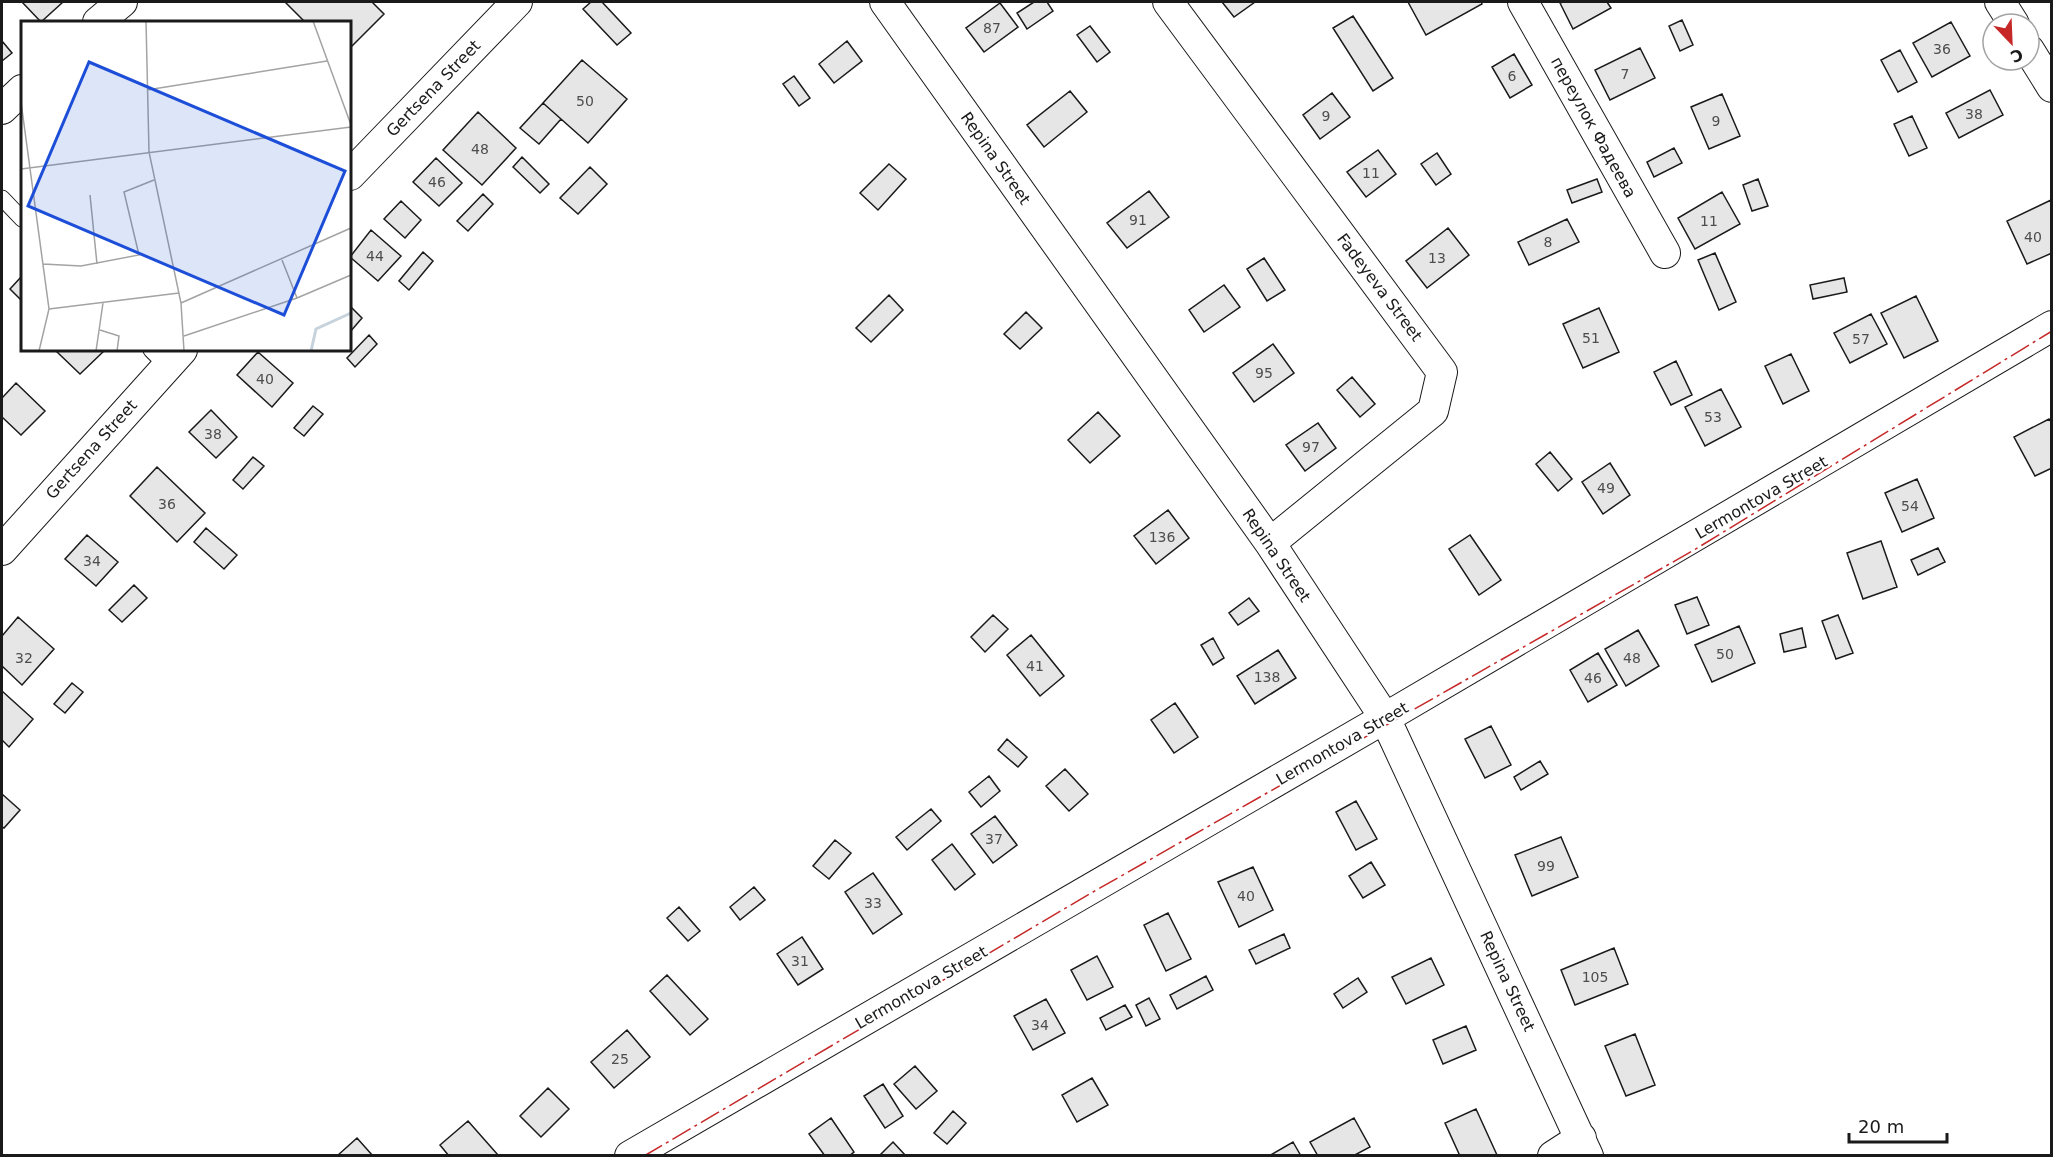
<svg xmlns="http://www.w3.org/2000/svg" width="2053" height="1157" viewBox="0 0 2053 1157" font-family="'DejaVu Sans',sans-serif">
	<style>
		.building { fill: #e6e6e6; stroke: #1a1a1a; stroke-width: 1.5 }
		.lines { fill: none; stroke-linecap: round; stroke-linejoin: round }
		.service-casing { stroke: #1a1a1a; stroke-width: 17 }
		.minor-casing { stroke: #1a1a1a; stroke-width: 32 }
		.service { stroke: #fff; stroke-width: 15 }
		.minor { stroke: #fff; stroke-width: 30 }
		.power { stroke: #c62828; stroke-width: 1.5; stroke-dasharray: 21 4.5 3 4.5; stroke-linecap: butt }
		.labels { text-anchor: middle; stroke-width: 4.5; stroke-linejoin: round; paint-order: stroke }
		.number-label { font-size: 14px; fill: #4d4d4d }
		.street-label { font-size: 16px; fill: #1a1a1a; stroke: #fff }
		.inset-river { fill: none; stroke: #c6d2dc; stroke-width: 3 }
		.inset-road { fill: none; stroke: #a3a3a3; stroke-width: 1.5 }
		.view { fill: #1d4ed8; fill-opacity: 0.15; stroke: #1d4ed8; stroke-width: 3 }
		.inset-edge { fill: none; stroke: #1a1a1a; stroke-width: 3 }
	</style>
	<rect width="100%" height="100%" fill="#fff"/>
	<!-- building -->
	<path class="building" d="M22,2h41l-22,20z
		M285,2h87l12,12 -34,34v-26h-45z
		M591,2h11l29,31 -14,12 -34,-36z
		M1034,2h13l6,9 -26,18 -10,-16z
		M1222,2h33l-21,15z
		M1408,2h73l1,2 -56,31z
		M1563,2h44l4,6 -38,21 -13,-26z
		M1000,3l18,24 -34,25 -18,-24z
		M1353,16l40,62 -20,13 -40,-63z
		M1682,20l11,25 -13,6 -11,-25z
		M1951,22l19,34 -38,21 -19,-34z
		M1090,26l20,26 -13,10 -20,-27z
		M2,41l10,12 -10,8z
		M847,41l15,20 -28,22 -15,-19z
		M1640,48l15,30 -45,22 -15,-30z
		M1900,50l17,32 -19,10 -17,-32z
		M1514,54l18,31 -22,13 -18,-31z
		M582,60l45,39 -39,44 -45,-40z
		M794,76l16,22 -11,8 -16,-22z
		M1990,90l13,25 -44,23 -13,-25z
		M1070,91l17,21 -43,35 -17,-22z
		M1332,93l18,24 -30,22 -17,-24z
		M1722,94l18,42 -31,13 -18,-42z
		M543,103l18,16 -22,25 -19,-16z
		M478,112l38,36 -34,37 -39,-35z
		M1912,116l15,32 -18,8 -15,-32z
		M1674,148l8,15 -28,14 -7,-15z
		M1378,150l18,24 -30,23 -19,-25z
		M1437,153l14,21 -15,11 -15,-21z
		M522,157l27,27 -9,9 -27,-26z
		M436,158l26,25 -23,23 -26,-24z
		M889,164l17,15 -28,31 -18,-17z
		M590,167l17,17 -29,30 -18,-16z
		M1597,179l5,13 -30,11 -5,-13z
		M1758,179l10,27 -16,5 -9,-26z
		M1149,191l20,26 -42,31 -20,-25z
		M1722,192l18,32 -45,25 -17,-31z
		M483,194l10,10 -25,27 -11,-10z
		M2051,200l1,53 -25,11 -20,-43z
		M401,201l20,19 -16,18 -21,-19z
		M1567,219l12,23 -50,23 -11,-23z
		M1448,228l21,27 -42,33 -21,-27z
		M371,230l30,26 -23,25 -28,-24z
		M423,252l10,9 -24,29 -10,-9z
		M1715,253l21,49 -17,8 -21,-50z
		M1264,258l21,32 -18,11 -20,-32z
		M22,276v25l-12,-12z
		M1844,278l3,14 -34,7 -3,-14z
		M1224,285l16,22 -36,25 -15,-22z
		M889,295l14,15 -32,32 -15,-14z
		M1916,296l22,45 -34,17 -23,-45z
		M350,306l12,12 -12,14z
		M1599,308l20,44 -36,16 -20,-44z
		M1026,312l16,16 -22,21 -16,-15z
		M1871,314l16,30 -37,19 -16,-30z
		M369,335l8,9 -22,23 -8,-9z
		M1273,344l21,29 -40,29 -21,-29z
		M55,350h50l-25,24z
		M258,352l35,31 -21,24 -35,-32z
		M1791,354l18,37 -26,13 -18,-38z
		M1676,361l16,34 -21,10 -17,-33z
		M1352,377l23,27 -15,13 -23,-27z
		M16,383l29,28 -24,24 -19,-18v-19z
		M1721,389l20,38 -36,19 -20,-39z
		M313,406l10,8 -19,22 -10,-8z
		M211,410l26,27 -21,21 -27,-26z
		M1098,412l22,24 -30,27 -22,-23z
		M2049,419l3,4v45l-17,8 -21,-39z
		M1318,423l18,25 -31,23 -19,-26z
		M1550,452l22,27 -14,12 -22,-27z
		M253,457l11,9 -21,23 -10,-9z
		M1610,463l20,32 -27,19 -21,-32z
		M157,467l48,46 -28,29 -47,-46z
		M1917,479l17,39 -32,14 -17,-39z
		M1168,510l21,28 -33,26 -22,-28z
		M206,528l31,27 -13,14 -30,-27z
		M87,535l31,27 -22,24 -31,-27z
		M1470,535l31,45 -22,15 -30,-46z
		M1881,541l16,46 -34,12 -16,-46z
		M1938,548l7,14 -27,13 -7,-15z
		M134,585l13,13 -25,24 -13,-12z
		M1697,597l12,28 -22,9 -12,-29z
		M1249,598l10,13 -21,14 -9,-12z
		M993,615l15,14 -23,23 -14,-15z
		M1838,615l15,38 -17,6 -14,-38z
		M18,617l36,32 -32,36 -20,-19v-30z
		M1739,626l16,37 -43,19 -17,-37z
		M1802,628l4,19 -22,5 -4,-18z
		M1638,630l21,36 -33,20 -21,-37z
		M1031,635l33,41 -24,20 -33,-41z
		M1213,638l11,20 -11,7 -12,-20z
		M1278,650l18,28 -41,26 -18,-28z
		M1598,653l19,32 -29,17 -18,-32z
		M72,683l11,9 -18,21 -11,-9z
		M2,691l31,28 -24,28 -7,-7z
		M1175,703l23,34 -24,16 -23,-33z
		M1491,726l20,39 -26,13 -20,-39z
		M1007,739l20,18 -9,10 -20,-17z
		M1540,761l8,13 -27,16 -7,-13z
		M1065,769l23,25 -19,17 -23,-25z
		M989,776l11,15 -19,16 -12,-15z
		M2,794l18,16 -16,18 -2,-1z
		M1356,801l21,38 -21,11 -20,-38z
		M931,809l10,12 -34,29 -11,-13z
		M995,816l22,29 -24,18 -22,-29z
		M1561,837l17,40 -46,19 -17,-41z
		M835,840l16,13 -22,26 -16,-13z
		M952,844l23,30 -20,16 -23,-30z
		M1371,862l14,23 -22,13 -14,-22z
		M1253,867l20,43 -34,17 -21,-45z
		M873,873l29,41 -29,20 -28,-42z
		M754,887l11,13 -25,20 -10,-13z
		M679,907l21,24 -12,10 -21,-23z
		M1168,913l23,46 -25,12 -22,-46z
		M1284,934l6,14 -34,16 -7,-14z
		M802,937l21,32 -25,16 -21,-31z
		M1614,948l14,36 -53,21 -14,-35z
		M1097,956l16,31 -26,13 -16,-30z
		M1431,958l13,27 -38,19 -14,-27z
		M667,975l41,44 -18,16 -40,-44z
		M1206,976l7,14 -36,19 -7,-14z
		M1358,978l9,14 -24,16 -9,-14z
		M1149,998l11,21 -14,7 -10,-21z
		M1046,999l19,34 -32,17 -19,-34z
		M1125,1005l7,12 -26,13 -6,-12z
		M1466,1026l10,24 -33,14 -10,-24z
		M627,1030l23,27 -36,31 -23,-26z
		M1635,1034l20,51 -29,11 -21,-50z
		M915,1066l22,25 -21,18 -22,-25z
		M1092,1078l16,27 -31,17 -15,-27z
		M883,1084l20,32 -18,12 -21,-32z
		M548,1088l21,21 -28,28 -21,-21z
		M1476,1109l21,46 -1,1h-36l-15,-33z
		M953,1111l13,12 -19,21 -13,-11z
		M831,1118l23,34 -5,4h-24l-16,-22z
		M1354,1118l16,29 -17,9h-35l-8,-14z
		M468,1121l30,34v1h-49l-9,-11z
		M357,1138l16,18h-36z
		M893,1142l13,14h-27z
		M1293,1142l8,14h-32z"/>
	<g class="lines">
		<!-- service casing -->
		<g class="service-casing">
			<path id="service" d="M2,198l20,21
				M151,350l15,15"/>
		</g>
		<!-- minor casing -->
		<g class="minor-casing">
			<path id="minor" d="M885,2l385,541 115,175 203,438
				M1168,2l274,370 -9,39 -163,132
				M1523,2l142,251
				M2000,2l14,22
				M98,22l24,-20
				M2029,50l23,37
				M2,109l20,-19
				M350,175l167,-173
				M2,550l180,-200
				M630,1156l755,-438 667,-392
				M1553,1156l28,-18"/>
		</g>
		<!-- service -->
		<use href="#service" class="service"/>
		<!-- minor -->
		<use href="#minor" class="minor"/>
		<!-- power -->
		<path class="power" d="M644,1156l449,-264 601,-342 358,-219"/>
	</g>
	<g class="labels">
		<!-- number labels -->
		<g class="number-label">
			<text x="992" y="33">87</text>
			<text x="1942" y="54">36</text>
			<text x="1625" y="79">7</text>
			<text x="1512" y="81">6</text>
			<text x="585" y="106">50</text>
			<text x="1974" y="119">38</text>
			<text x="1326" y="121">9</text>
			<text x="1716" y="126">9</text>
			<text x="480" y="154">48</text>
			<text x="1371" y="178">11</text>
			<text x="437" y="187">46</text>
			<text x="1138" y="225">91</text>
			<text x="1709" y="226">11</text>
			<text x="2033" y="242">40</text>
			<text x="1548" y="247">8</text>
			<text x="375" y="261">44</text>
			<text x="1437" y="263">13</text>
			<text x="1591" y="343">51</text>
			<text x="1861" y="344">57</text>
			<text x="1264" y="378">95</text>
			<text x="265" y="384">40</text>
			<text x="1713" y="422">53</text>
			<text x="213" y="439">38</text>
			<text x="1311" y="452">97</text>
			<text x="1606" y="493">49</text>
			<text x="167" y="509">36</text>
			<text x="1910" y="511">54</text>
			<text x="1162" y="542">136</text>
			<text x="92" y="566">34</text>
			<text x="1725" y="659">50</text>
			<text x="24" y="663">32</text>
			<text x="1632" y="663">48</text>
			<text x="1035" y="671">41</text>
			<text x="1267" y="682">138</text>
			<text x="1593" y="683">46</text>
			<text x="994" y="844">37</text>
			<text x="1546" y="871">99</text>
			<text x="1246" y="901">40</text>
			<text x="873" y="908">33</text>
			<text x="800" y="966">31</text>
			<text x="1595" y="982">105</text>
			<text x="1040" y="1030">34</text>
			<text x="620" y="1064">25</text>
		</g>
		<!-- street labels -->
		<g class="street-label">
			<text transform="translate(433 88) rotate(-46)" y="6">Gertsena Street</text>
			<text transform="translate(1594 127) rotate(61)" y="6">переулок Фадеева</text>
			<text transform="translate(996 158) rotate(55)" y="6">Repina Street</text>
			<text transform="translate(1380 287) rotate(53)" y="6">Fadeyeva Street</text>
			<text transform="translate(91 449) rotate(-48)" y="6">Gertsena Street</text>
			<text transform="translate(1761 497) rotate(-30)" y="6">Lermontova Street</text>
			<text transform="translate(1277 555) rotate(56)" y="6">Repina Street</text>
			<text transform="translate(1342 743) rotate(-30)" y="6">Lermontova Street</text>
			<text transform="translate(1508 981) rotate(65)" y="6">Repina Street</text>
			<text transform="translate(921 987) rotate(-30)" y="6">Lermontova Street</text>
		</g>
	</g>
	<!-- overview -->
	<g transform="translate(21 21)">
		<rect width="330" height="330" fill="#fff"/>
		<path class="inset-river" d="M290,330l5,-22 35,-16"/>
		<path class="inset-road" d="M125,0l3,131 32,151 3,48M292,0l38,104M126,69l180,-29M0,81l28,207 -10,42M0,148l330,-42M69,174l7,69M261,239l15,38M22,243l38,2 58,-11 -15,-63 30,-12M160,282l170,-75M28,288l130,-16M79,309l19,6 -2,15M163,315l113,-38 54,-23M75,330l7,-48"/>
		<path class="view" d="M68,41l256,109 -61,144 -256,-109z"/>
		<rect width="330" height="330" class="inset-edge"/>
	</g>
	<!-- border -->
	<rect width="2053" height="1157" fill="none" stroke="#1a1a1a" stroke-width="6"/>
	<!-- north arrow -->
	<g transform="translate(2011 42) rotate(157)"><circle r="28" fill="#ffffff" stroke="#a3a3a3" stroke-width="1.5"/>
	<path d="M0-4.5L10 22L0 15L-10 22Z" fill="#c62828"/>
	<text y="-9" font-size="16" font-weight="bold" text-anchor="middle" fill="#1a1a1a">С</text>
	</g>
	<!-- scale -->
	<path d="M1849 1133v9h98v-9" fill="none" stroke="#1a1a1a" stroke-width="3"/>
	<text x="1858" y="1133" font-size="18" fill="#1a1a1a" stroke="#ffffff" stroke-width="4.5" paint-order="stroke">20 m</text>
</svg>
